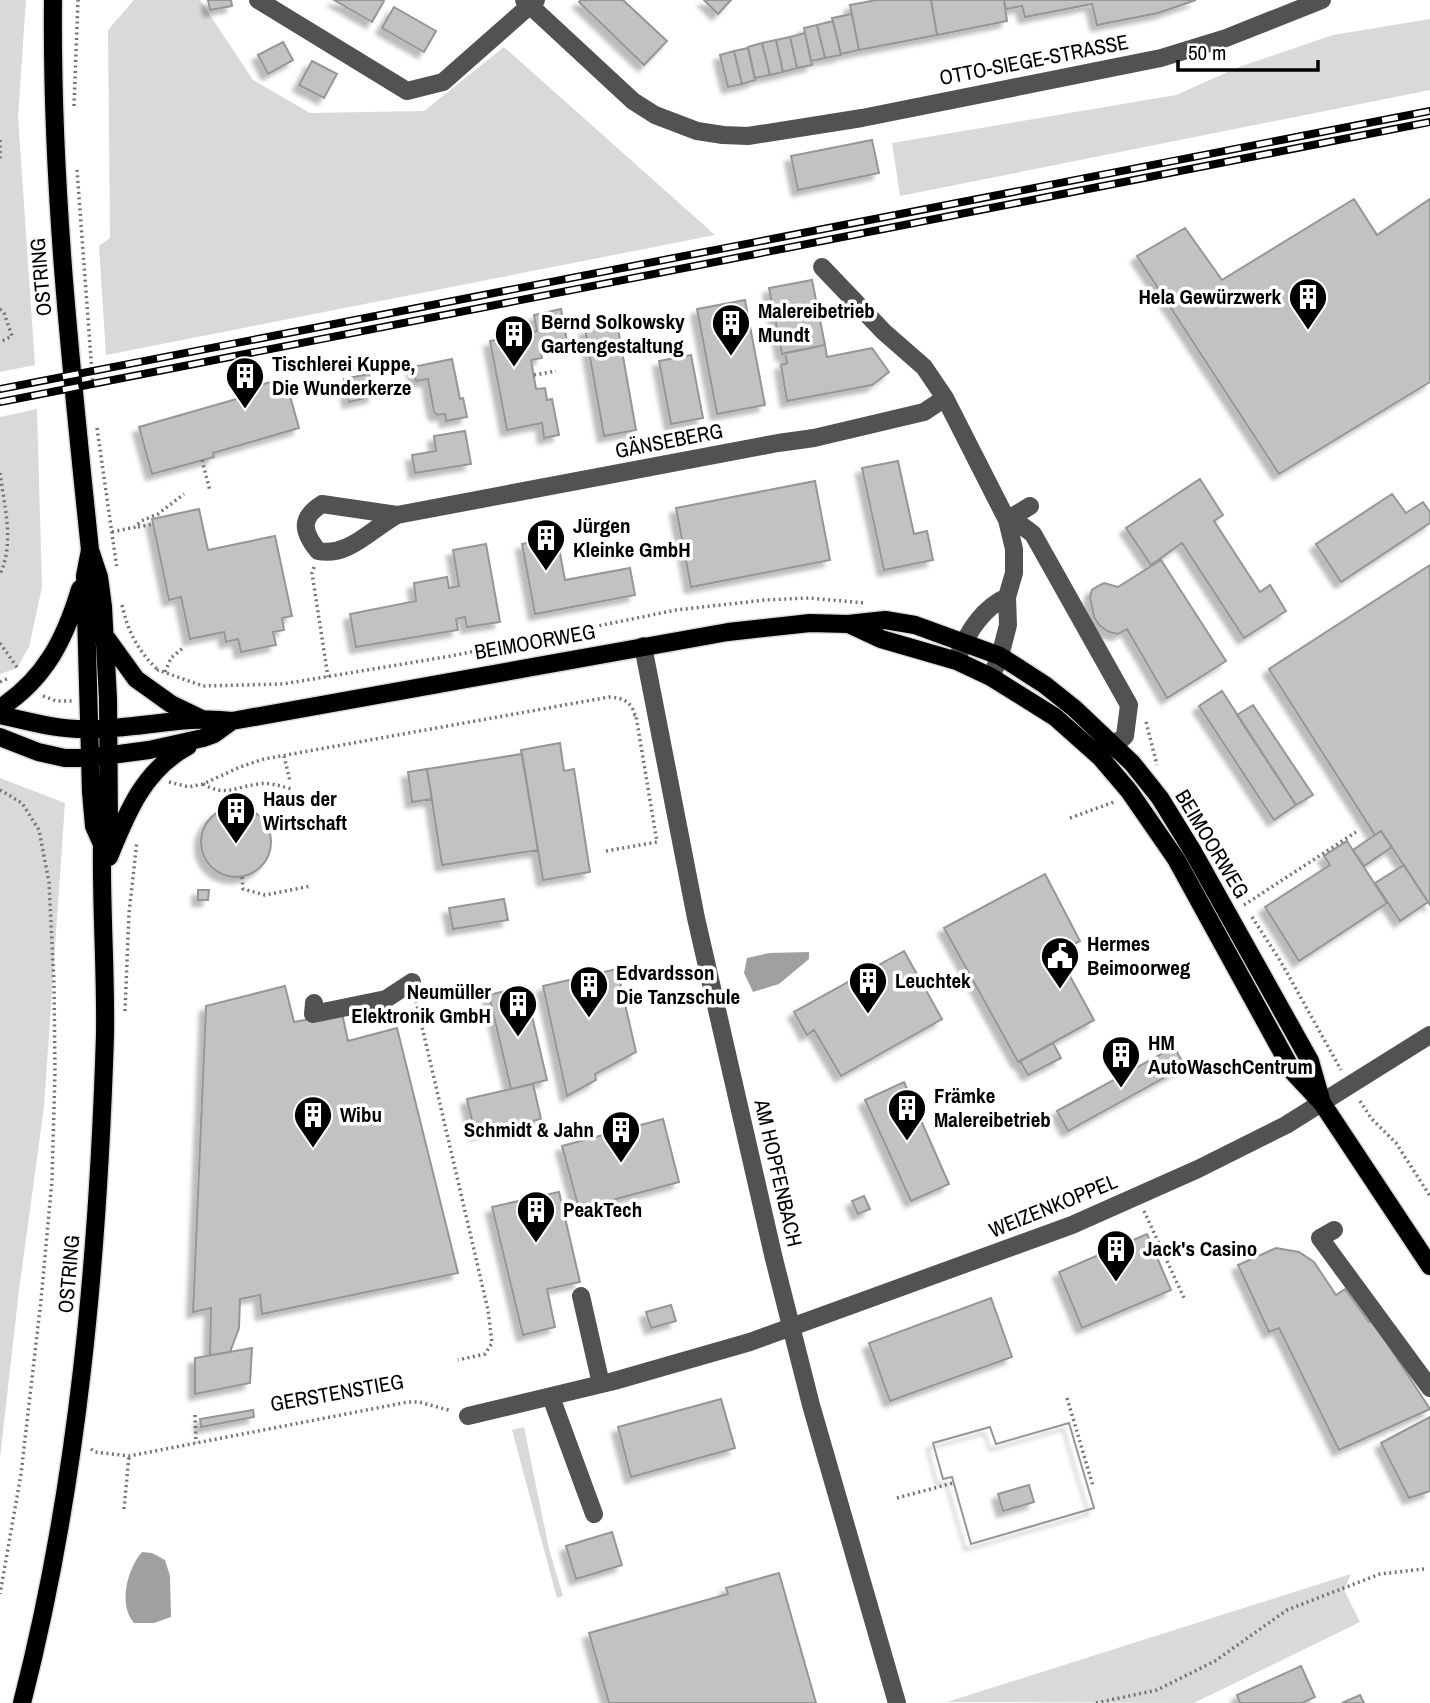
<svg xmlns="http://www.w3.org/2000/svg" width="1430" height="1703" viewBox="0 0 1430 1703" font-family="'Archivo Narrow',sans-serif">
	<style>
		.green { fill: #d9d9d9 }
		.water { fill: #a0a0a0 }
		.building { fill: #c2c2c2; stroke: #969696; stroke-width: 2; fill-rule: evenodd; filter: url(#shadow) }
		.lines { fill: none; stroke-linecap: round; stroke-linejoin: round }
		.major-casing { stroke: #dbdbdb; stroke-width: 21 }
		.path { stroke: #747474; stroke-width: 3.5; stroke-dasharray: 2 3.5; stroke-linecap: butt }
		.minor { stroke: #525252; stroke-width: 18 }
		.major { stroke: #000; stroke-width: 18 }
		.rail-casing { stroke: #000; stroke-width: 8 }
		.rail { stroke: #fff; stroke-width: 5; stroke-dasharray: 16; stroke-linecap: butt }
		.labels { text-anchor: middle; stroke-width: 7; stroke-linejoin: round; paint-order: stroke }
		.street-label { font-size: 21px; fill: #000; stroke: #fff }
		.poi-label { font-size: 21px; font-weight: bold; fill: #000; stroke: #fff; text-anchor: start }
	</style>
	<defs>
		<filter id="shadow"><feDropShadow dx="-6" dy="6" stdDeviation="2" flood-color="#0004"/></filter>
	</defs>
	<rect width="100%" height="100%" fill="#fff"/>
	<!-- green -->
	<path class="green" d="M0,0h26l-8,117 17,248 -35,7z
		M134,0h66l53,80 57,33 114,-2 80,-64 211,188 -609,120 -7,-109 11,-8 -2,-208z
		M1430,19v71l-530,106 -8,-53 284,-48 63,-28 94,-32z
		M37,409l5,178 -13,60 -12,21 -17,6v-257z
		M0,778l65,25 -21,304 -25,183 -19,168z
		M524,1427l25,122 14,47 -6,2 -45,-168z
		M1351,1574l-7,16 16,32 -166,81 -268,-1h21z"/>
	<!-- water -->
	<path class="water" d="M809,952v7l-30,25 -26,8 -9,-19 3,-15 22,-5z
		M142,1552l10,1 13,7 5,16 1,41 -17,6h-20c-16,-18 -7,-54 8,-71z"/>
	<!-- building -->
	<path class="building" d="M208,0h23l1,6 -22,4z
		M334,0h49l1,1 -12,21z
		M581,0h42l44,41 -23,24 -65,-63z
		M704,0h27l-13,14z
		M876,0h55l6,35 -78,15 -9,-45z
		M931,0h73l3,21 -70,14z
		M1004,0h192l-38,13 -61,12 -5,-21 -67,13 -3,-11 -16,3z
		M394,7l42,24 -12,21 -42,-24z
		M852,14l7,36 -18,4 -9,-36z
		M833,21l8,34 -16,3 -8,-33z
		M817,25l8,33 -14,3 -7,-33z
		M805,33l7,32 -15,3 -7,-31z
		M790,37l7,31 -14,4 -7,-32z
		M776,40l7,32 -13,3 -8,-32z
		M283,42l10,18 -25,14 -10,-19z
		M762,43l8,32 -15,3 -7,-31z
		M748,48l7,32 -13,4 -8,-33z
		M734,51l8,33 -14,3 -8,-32z
		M312,61l25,13 -13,24 -25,-13z
		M872,140l7,33 -81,17 -7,-34z
		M1354,199l23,36 53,-36v183l-151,92 -142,-218 48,-28 37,52z
		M812,280l13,65 -43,9 -13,-66z
		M745,300l20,105 -48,9 -20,-105z
		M561,309l6,32 -27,6 2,11 -11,2 5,29 9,-1 2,12 5,-1 7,36 -15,3 -2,-15 -35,7 -17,-89 47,-10 -3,-16z
		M617,323l19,107 -32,6 -19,-107z
		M825,345l2,12 45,-9 17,24 -17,13 -85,16 -6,-36 6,-2 -2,-10z
		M691,355l12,63 -32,6 -12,-63z
		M452,359l8,40 3,-1 4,19 -21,4 -1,-7 -8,1 -3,-3 -6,-33 -12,2 -3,-14z
		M369,374l5,22 -25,6 -5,-23z
		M285,378l14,50 -86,25 1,4 -62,17 -13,-47 115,-33 -1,-7z
		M465,431l6,33 -56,9 -3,-18 24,-4 -2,-15z
		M898,461l16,73 13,-3 6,29 -49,10 -22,-102z
		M1200,479l23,36 -9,6 46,71 10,-7 16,26 -42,27 -62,-95 -31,22 -25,-37z
		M815,481l15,79 -139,27 -15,-79z
		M1392,494l14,19 17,-11 7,10v11l-89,59 -25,-38z
		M199,509l9,41 67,-14 17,80 -10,2 2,12 -11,2 3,13 -35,7 -3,-13 -12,3 -2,-10 -34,7 -9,-42 -12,3 -17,-81z
		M557,537l8,43 65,-12 5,27 -100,19 -13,-70z
		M486,544l14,78 -33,5 -2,-10 -9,2 2,11 -102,17 -6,-33 66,-13 -2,-18 33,-6 2,11 10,-2 -6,-36z
		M1161,560l65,101 -59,37 -40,-69 -9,5 -9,-2 -10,-7 -5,-8 -4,-20 2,-7 6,-4 6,-3 14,4z
		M1430,565v340l-49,-74 -6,4 -106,-166z
		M1222,691l74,114 -22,15 -75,-114z
		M1253,705l60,90 -17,10 -59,-90z
		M560,743l4,28 10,-2 16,103 -47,8 -22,-130z
		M522,754l16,96 -96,15 -15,-96z
		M427,769l5,30 -20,3 -4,-30z
		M201 842a35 35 0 1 1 70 0a35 35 0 1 1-70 0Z
		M1381,831l11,16 -28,19 -11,-16z
		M1347,841l40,62 -88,58 -34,-54 65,-42 -6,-9z
		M1404,865l24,37 -28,19 -25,-38z
		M1045,874l35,67 -31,17 7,13 9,-4 29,53 -76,42 -74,-134z
		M198,890h11l-1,10h-10z
		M504,899l4,21 -55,9 -4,-21z
		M904,951l38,68 -101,57 -27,-46 -7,5 -13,-23z
		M617,969l19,83 -41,22 1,6 -29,16 -24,-110z
		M285,986l9,36 48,-9 6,28 49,-13 61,245 -196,41 -2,-19 -20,4 -1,29 -9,24 -20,3 1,-47 -18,4 13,-306z
		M525,986l22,94 -36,9 -22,-94z
		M1053,1043l8,15 -33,17 -8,-14z
		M1174,1047l11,19 -117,65 -11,-20z
		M904,1082l45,102 -38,17 -46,-101z
		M533,1084l8,35 -66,15 -8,-35z
		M663,1119l16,63 -100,27 -17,-63z
		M559,1192l21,90 -33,7 8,38 -32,8 -31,-128z
		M864,1196l6,13 -12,5 -6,-13z
		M1147,1234l24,56 -89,38 -23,-56z
		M1276,1248l23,4 15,10 22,33 9,-6 24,33 3,-2 58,89 -91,41 -60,-122 -10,4 -31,-67z
		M991,1298l21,59 -122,44 -21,-58z
		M671,1305l5,16 -25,7 -5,-16z
		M252,1348l-2,35 -55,11v-36z
		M721,1399l14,49 -104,29 -13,-50z
		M253,1410l1,7 -53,10 -1,-8z
		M1430,1417v74l-21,7 -28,-55z
		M1069,1423l25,85 -123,36 -19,-67 -9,2 -10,-36 57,-16 6,17zM1029,1485l5,17 -31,9 -5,-17z
		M1069,1423l25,85 -123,36 -19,-67 -9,2 -10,-36 57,-16 6,17z
		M612,1532l10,33 -46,14 -10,-33z
		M779,1573l37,130h-207l-20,-70 139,-39 -2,-6z
		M1301,1666l14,31 -13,6h-62l-3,-8z
		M1360,1695l4,8h-22z"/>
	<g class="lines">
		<!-- major casing -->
		<g class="major-casing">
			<path id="major" d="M90,550l-5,26 6,216 3,34 8,18
				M851,625l30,14 76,22 34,16 64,40 45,40 29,34 47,68 117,213 29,31 108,163
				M105,636l31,43 35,25 29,14
				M0,708c45,-29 65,-69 80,-119
				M0,715c30,7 60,15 91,14 47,0 94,-14 141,-8l496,-89 82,-9 38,1 37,-4 30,5 85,31 45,29 30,24 57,54 28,35 32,52 118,211 12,42
				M0,737l38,15 27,6h24l60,-8 54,-12 11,-4 18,-13
				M109,857c18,-45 35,-87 79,-111
				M22,1703c56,-218 76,-444 83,-668 1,-64 -4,-127 -3,-191l7,-19 -1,-126 -5,-92 -4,-30 -9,-27c-19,-183 -39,-365 -37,-550"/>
		</g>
		<!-- path -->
		<path class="path" d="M74,106l4,-106
			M0,140v20
			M77,170l16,216
			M0,309l4,4 8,23 -12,6
			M534,375l22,-4
			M97,428l20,141
			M202,460l8,31
			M0,473c4,33 15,69 0,101
			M138,527l15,-3
			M112,532l23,-5 6,-6 17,-7 26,-20
			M314,567l-2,6 16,104
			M122,605c6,27 16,46 36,65
			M0,643l19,27
			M157,671l1,-1 45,16 80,-2 168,-28 225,-46 89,-10 44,-2 56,5
			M165,672l6,-14 13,-11
			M0,682l9,-4
			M43,696l13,5h16
			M1146,722l11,43
			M284,756l6,25
			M169,782l20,5 14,-3 37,-17 24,-8 345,-62c14,1 22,4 26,18l3,-1
			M203,784c23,13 32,3 55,0 12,-2 22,2 34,5
			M0,790l22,13 17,27 10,52 5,102 1,88 -3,108 -11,120 -20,174 -21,120
			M1070,818l44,-16
			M606,851l51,-9 -21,-126
			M242,877l1,12 22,6 46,-9
			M1244,905l112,-73
			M1252,917l29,45 60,108
			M416,1001l72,309 4,33 -7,11 -27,6
			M125,1011l4,-98 8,-72
			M1360,1101l11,17 25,25 34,53
			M1144,1211l40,87
			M1067,1398l26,88
			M195,1415l1,28
			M91,1449l4,3 34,4 279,-54h11l33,9
			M897,1498l56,-15
			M124,1509l5,-53
			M1096,1703l61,-13 58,-29 72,-51 93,-36 44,-5"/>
		<!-- minor -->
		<path class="minor" d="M258,0l149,91 36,-9 93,-82
			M524,0l109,101 22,14 42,16 26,4 25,1 114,-18 299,-60 65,-20 96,-38
			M822,267l62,65 40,35 21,31 62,122 7,29v24l-7,24 1,28 -8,31 -9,21
			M397,515l-75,-11c-22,14 -20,27 -4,47 31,6 53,-22 79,-36l381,-72 36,-5 110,-26 21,-14
			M1007,520l14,5 12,9 96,171 -4,31 -23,19
			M1007,520l23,-14
			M643,646l53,272 78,341 37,146 86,298
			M959,654c9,-23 25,-47 48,-57
			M314,1003l-1,11 73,-15 26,-17
			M1334,1230l-14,8 110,150
			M581,1296l20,88
			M551,1397l43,117
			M468,1416l146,-35 136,-39 322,-117 126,-56 88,-44 144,-90"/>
		<!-- major -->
		<use href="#major" class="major"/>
		<!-- rail casing -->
		<g class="rail-casing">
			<path id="rail" d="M0,389l1430,-278
				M0,402l1430,-280"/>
		</g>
		<!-- rail -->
		<use href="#rail" class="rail"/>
	</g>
	<!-- icons -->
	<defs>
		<g id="building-pin" transform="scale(2.0125)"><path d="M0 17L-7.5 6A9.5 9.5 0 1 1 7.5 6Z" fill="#000" stroke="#fff"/><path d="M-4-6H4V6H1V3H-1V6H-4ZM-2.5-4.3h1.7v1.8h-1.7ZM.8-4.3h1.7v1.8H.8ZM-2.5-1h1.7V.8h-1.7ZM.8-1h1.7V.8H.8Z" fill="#fff"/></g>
		<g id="civic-pin" transform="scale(2.0125)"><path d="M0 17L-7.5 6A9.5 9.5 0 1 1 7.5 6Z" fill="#000" stroke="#fff"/><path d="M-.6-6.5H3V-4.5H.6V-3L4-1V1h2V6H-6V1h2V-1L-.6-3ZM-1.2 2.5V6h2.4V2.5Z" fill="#fff"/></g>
	</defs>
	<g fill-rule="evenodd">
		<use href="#building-pin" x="1308" y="297"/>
		<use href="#building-pin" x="731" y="323"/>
		<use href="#building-pin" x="514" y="334"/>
		<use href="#building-pin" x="245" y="376"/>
		<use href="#building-pin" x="546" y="538"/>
		<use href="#building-pin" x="236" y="811"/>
		<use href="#civic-pin" x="1060" y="956"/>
		<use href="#building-pin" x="868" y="981"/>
		<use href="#building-pin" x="589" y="985"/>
		<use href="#building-pin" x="518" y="1004"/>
		<use href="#building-pin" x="1121" y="1055"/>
		<use href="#building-pin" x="907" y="1108"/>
		<use href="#building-pin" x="313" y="1115"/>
		<use href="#building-pin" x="621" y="1130"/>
		<use href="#building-pin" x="536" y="1210"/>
		<use href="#building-pin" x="1116" y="1249"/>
	</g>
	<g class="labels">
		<!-- street labels -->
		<g class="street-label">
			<text transform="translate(1034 60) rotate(-11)" y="7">OTTO-SIEGE-STRASSE</text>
			<text transform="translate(41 277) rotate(-95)" y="7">OSTRING</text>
			<text transform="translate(669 441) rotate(-11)" y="7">GÄNSEBERG</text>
			<text transform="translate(535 642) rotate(-10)" y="7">BEIMOORWEG</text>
			<text transform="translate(1212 844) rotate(59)" y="7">BEIMOORWEG</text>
			<text transform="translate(778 1173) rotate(77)" y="7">AM HOPFENBACH</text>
			<text transform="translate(1053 1206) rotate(-22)" y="7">WEIZENKOPPEL</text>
			<text transform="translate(69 1274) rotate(-85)" y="7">OSTRING</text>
			<text transform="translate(337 1393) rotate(-10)" y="7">GERSTENSTIEG</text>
		</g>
		<!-- poi labels -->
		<g class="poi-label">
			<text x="1281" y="304" text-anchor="end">Hela Gewürzwerk</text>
			<text x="758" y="318">Malereibetrieb<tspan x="758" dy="24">Mundt</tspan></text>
			<text x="541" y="329">Bernd Solkowsky<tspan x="541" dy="24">Gartengestaltung</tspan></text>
			<text x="272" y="371">Tischlerei Kuppe,<tspan x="272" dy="24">Die Wunderkerze</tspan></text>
			<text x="573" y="533">Jürgen<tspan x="573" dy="24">Kleinke GmbH</tspan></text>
			<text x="263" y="806">Haus der<tspan x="263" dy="24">Wirtschaft</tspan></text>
			<text x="1087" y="951">Hermes<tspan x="1087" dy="24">Beimoorweg</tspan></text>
			<text x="616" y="980">Edvardsson<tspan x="616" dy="24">Die Tanzschule</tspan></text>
			<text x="895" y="988">Leuchtek</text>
			<text x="491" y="999" text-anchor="end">Neumüller<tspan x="491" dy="24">Elektronik GmbH</tspan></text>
			<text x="1148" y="1050">HM<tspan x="1148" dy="24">AutoWaschCentrum</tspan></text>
			<text x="934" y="1103">Främke<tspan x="934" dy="24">Malereibetrieb</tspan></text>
			<text x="340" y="1122">Wibu</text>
			<text x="594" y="1137" text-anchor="end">Schmidt &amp; Jahn</text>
			<text x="563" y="1217">PeakTech</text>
			<text x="1143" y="1256">Jack's Casino</text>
		</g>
	</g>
	<!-- scale -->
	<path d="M1178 60v10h140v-10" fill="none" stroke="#000000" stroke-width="3.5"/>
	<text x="1188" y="60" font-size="21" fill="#000000" stroke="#ffffff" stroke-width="5" paint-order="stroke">50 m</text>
</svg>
